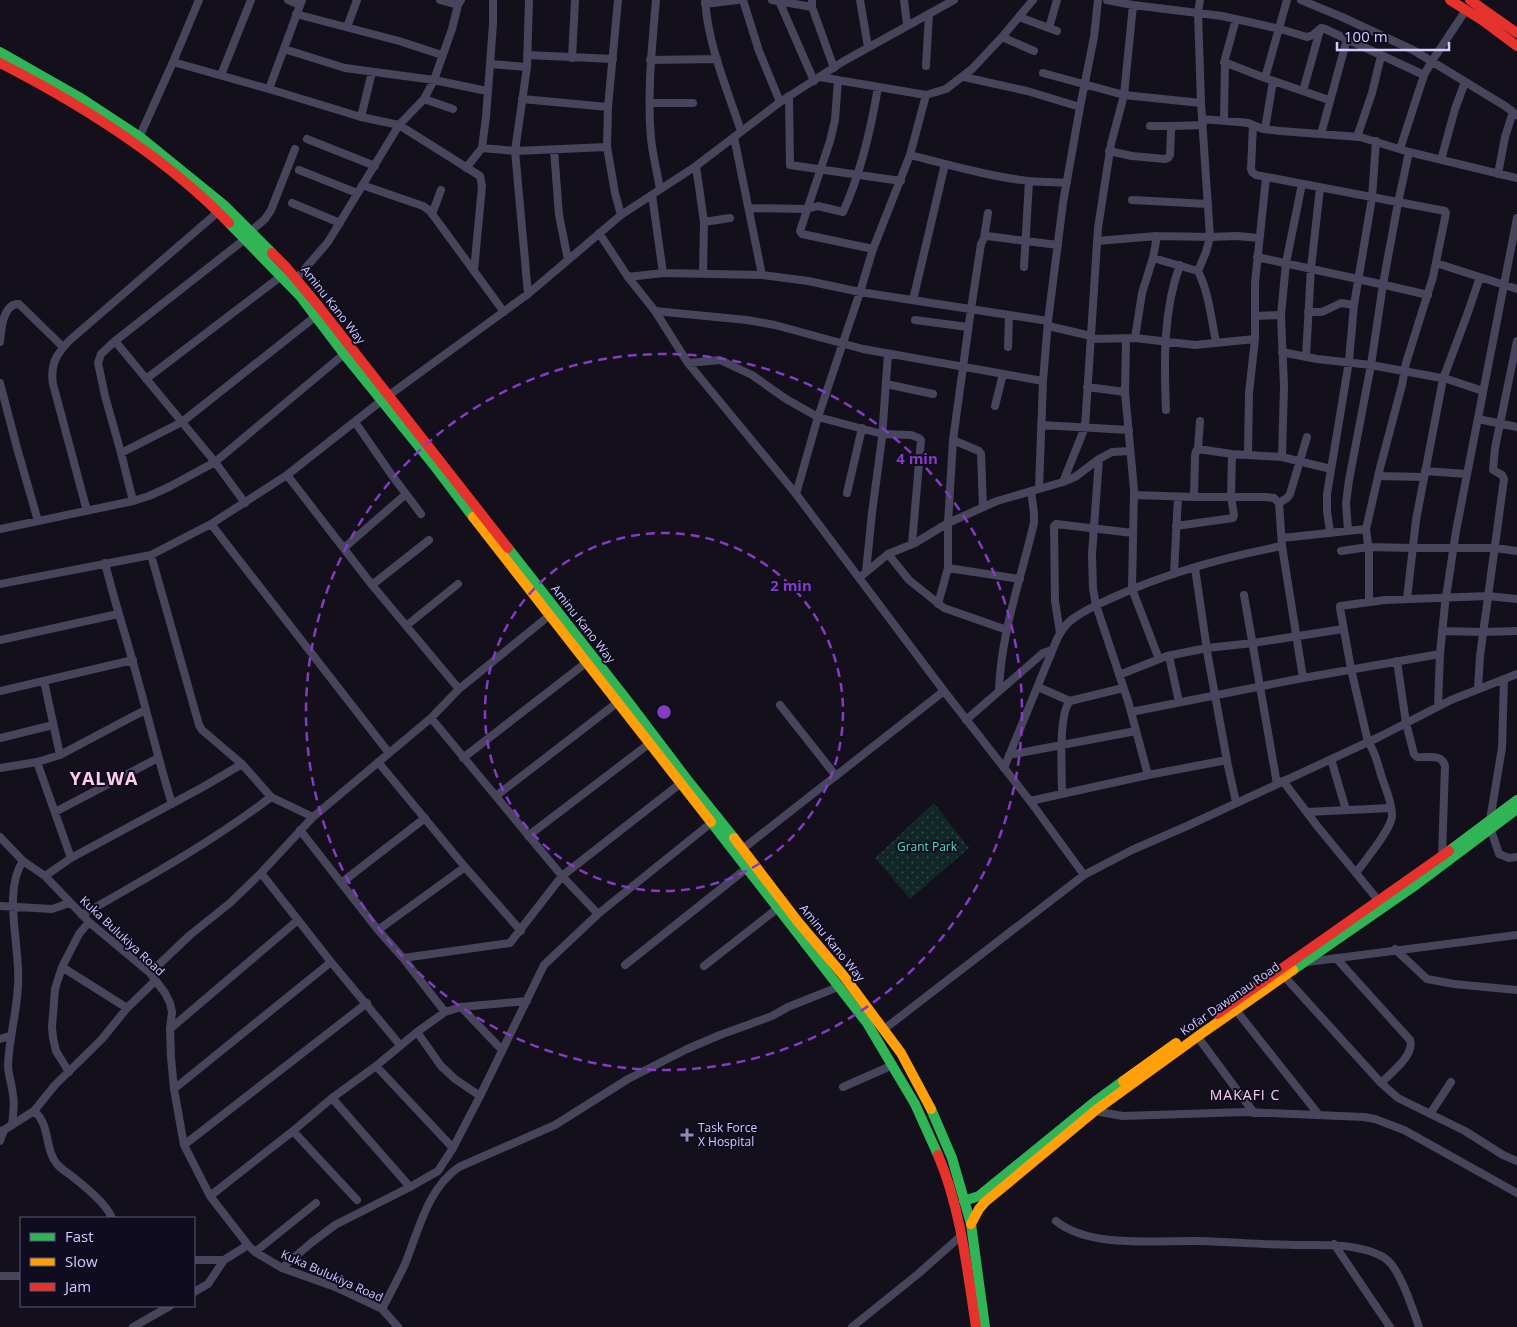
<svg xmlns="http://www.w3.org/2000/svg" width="1517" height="1327" viewBox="0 0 1517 1327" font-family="'Open Sans',sans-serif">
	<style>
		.grass { fill: url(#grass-dots) }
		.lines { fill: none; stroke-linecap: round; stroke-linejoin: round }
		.street { stroke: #47455c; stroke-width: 8 }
		.fast { stroke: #30b455; stroke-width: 10 }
		.slow { stroke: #ff9f0a; stroke-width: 10 }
		.jam { stroke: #e5322d; stroke-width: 10 }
		.ring { fill: none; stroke: #843cc5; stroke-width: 2.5; stroke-dasharray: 9 6 }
		.poi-dot { fill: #8f8aaf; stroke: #100c1f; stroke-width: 2 }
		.labels { text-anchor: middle; stroke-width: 4; stroke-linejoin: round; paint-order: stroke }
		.street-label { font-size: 12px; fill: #d2cbff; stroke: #100c1f }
		.park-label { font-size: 12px; fill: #57dfc0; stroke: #100c1f }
		.poi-label { font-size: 12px; fill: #d2cbff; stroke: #100c1f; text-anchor: start }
		.neighbourhood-label { font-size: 14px; letter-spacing: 1px; fill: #ffcdeb; stroke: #100c1f }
		.district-label { font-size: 18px; font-weight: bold; letter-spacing: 1px; fill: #ffcdeb; stroke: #100c1f }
		.centre { fill: #843cc5; stroke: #100c1f; stroke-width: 2.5 }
		.ring-label { font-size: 15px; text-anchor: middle; font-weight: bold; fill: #843cc5; stroke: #100c1f; stroke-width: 4; stroke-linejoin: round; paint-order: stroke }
	</style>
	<defs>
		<pattern id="grass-dots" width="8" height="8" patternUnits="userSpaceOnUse" patternTransform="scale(1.25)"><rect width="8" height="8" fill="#102627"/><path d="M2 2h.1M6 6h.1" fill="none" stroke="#324447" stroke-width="1.8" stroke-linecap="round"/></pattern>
	</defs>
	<rect width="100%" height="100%" fill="#13101b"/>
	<!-- grass -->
	<path class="grass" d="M934,803l35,45 -59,51 -35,-41z"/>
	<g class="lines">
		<!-- street -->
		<path class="street" d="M288,0l12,5
			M440,0l18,5
			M618,0l-10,107 -1,40 8,46 6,22
			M656,0c-4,46 -9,93 -5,139 2,17 6,33 9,50
			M705,0c3,45 22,89 36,131
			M743,0l16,51 21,51
			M772,0l40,7
			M812,0v7l22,61
			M860,0l8,47
			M904,0l3,25
			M1107,0l26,5 89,11 58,13 27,8 6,-2 8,-7 4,1 99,46
			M1301,0l41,17 71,33 92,56 12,9
			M779,1l35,80
			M705,4l33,-4
			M296,14l103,27 43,14
			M1019,17l38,14
			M347,27l10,-27
			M1049,28l8,-28
			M1002,37l32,14
			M284,49l61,19 89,12 53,11
			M527,55l86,4
			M572,58l3,-58
			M650,60l67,-1
			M173,62l96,27 92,28 38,8 81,51 2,10 -8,85
			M1224,62l41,16 64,22
			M490,64l37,3
			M926,66l3,-52
			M1043,73l81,22 77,8
			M221,75l30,-75
			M820,77l106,18 20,-6 26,-20 30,-32 31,-37
			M964,77l63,14 53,16
			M1265,78l22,-78
			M838,80l-3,40 -5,21 -30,90 2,3 71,15
			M269,89l33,-89
			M1303,91l17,-61
			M789,96l1,69 111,16
			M424,99l29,10
			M522,99l86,8
			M651,103h42
			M361,117l11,-45
			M1202,119l37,3 9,1 15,6 17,2 80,6 49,15 108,26
			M1224,120l1,-61 11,-40
			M1253,125l-2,44 1,3 4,3 189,36 1,2 -13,64 -27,86 -4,22 -22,83 -14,61 3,23v50
			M1150,126h23
			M1265,129l8,-48
			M1321,134l26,-95
			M734,137l28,138
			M1357,137l15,-44 9,-37
			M307,139l68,27
			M138,140l35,-78 26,-62
			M482,148l33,3 92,-4
			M1400,149l24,-74 8,-14 34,-51
			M554,150l5,65 9,45
			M1109,151l23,5 33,3 3,-1 2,-3 1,-24 2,-5 30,-1
			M910,155c39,10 78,21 118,26 13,1 26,1 39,2
			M1441,160l14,-51 10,-27
			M696,166l8,56 -1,51
			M466,168l16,-20 4,-31 7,-93v-24
			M299,170l58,23
			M1498,174l7,-37 8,-25
			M362,185l61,21 7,5 74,101
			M652,195l11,78
			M1132,200l76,4
			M292,203l48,20
			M749,208l58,1 11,-3 25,6c18,-39 28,-83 35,-125
			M432,214l9,-24
			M704,222l26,-4
			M251,231l14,-12 6,-9 24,-61
			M599,233l29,44 27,34 33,52 108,131 148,197 86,110 54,74
			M984,238l4,-25
			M1097,241l60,-5 53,1 -9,-134 -3,-90 2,-13
			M1257,257l128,28 43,10
			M1153,258l45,13c11,22 13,47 18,71
			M1436,263l81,26
			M1024,267l5,-86
			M1198,271l8,-19 4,-15 27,-1 22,2
			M628,277l35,-4 99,2 46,6 52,11 188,29
			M296,279l32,-37 71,-117 25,-26 10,-19 18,-51 6,-24 3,-5
			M528,294l-13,-143 12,-84 2,-67
			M913,300l32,-136
			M655,311l92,9 28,5 88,24 180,32
			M1308,312h14l19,-9 13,2
			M1256,316l25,-1
			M915,320l53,7
			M1048,326l43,10
			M1135,338l7,-45 11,-35 4,-22
			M1091,339l44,-1 60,7 60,-6
			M115,341l100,121 30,41
			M0,342c1,-12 3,-39 19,-38l44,43
			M1008,347l1,-32
			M1282,352l35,7 54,6 76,14 36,12
			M1306,357l5,-89 9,-80
			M688,363l32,-3 32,15 34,24 32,18 64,17 29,1 8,3 2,2 -9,104
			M146,379l134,-102
			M0,383l17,65 21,73
			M886,384l47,10
			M1087,387l38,5 9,98 -2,99 27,70
			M1125,392l1,-53
			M995,406l8,-32
			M1166,410c-2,-48 -3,-100 14,-145
			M1478,419l39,8
			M355,422l36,52 30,40
			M1041,425l88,5
			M953,440l26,11 2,3 2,53
			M1198,449l2,-28
			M121,453l61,-31 134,-106
			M1248,454l1,-61 6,-54v-56l11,-105
			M1282,457l2,-71 -3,-71 5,-52 16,-79
			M1099,459l-7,95 1,35 3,16 32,96 20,74
			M1425,471l41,3
			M287,475l85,110 87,104
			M1378,476l45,1
			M1063,482l22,-55 13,-199 13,-84 13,-49 9,-90
			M1039,488l4,-107 5,-60 15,-118 17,-96 14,-70 4,-37
			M847,493l15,-65
			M796,494l22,-77 42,-125 13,-43 37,-94 16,-60
			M1134,495l60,2h72l8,1 5,5 3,43 21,132
			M1194,497l1,-41 1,-5 2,-2 34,5 50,3 49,12
			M133,501l-12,-48 -16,-57 -7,-33 3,-9 14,-13 130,-102
			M1279,503l8,-5 3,-4 17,-57
			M87,511l-34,-127c-3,-19 3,-30 17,-44l148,-128
			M211,524l178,229
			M1176,526l57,-8 1,-3 -3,-18 1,-43
			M0,529l133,-28 16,-5 20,-9 46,-25 129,-108
			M1348,530l-2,-27 3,-23 22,-115 12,-81 15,-81 11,-51
			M1330,532l-3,-21v-17l22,-133 5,-56 18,-107 4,-57
			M1282,538l84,-9
			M344,548l62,-54
			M1341,551l28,-4 43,1h83l22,3
			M888,554l21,26 35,28 63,22
			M151,555l48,170 3,5 40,34 29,33 42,20
			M105,563c8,33 18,64 27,96 14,48 25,97 40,145
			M948,568l72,11
			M1195,568l13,89 20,109 8,36
			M866,572l6,-59 10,-75 6,-84
			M1174,574l4,-77
			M859,578l29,-24 27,-11 33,-20 49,-22 66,-19 12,-5 24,-18 13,-7 18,-1
			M0,584l151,-29 60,-31 76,-49 94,-74 147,-107 93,-79 75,-49 84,-64 64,-41 110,-61
			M372,585l57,-45
			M1244,595l33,189
			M1407,599l9,-79 27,-141 24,-64 13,-38
			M938,604l10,-36v-45l5,-83 18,-131 10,-65 3,-6 3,-2 71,9
			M406,626l52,-42
			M1442,631l41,1 34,-1
			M1060,633l-5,-32 -1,-75 2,-2 77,9
			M0,640l118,-26
			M1169,656l10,46
			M1397,661l9,62 8,31 3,3c11,1 25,-4 28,9l-3,90
			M1119,675l48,-19 40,-8 46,-5 90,-14
			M44,681l16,74
			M1038,687l32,14
			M1478,689l2,-33 24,-177 -2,-4 -9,-5 2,-22 22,-107
			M999,690c2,-57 22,-112 35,-167v-10l-3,-22
			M0,691l133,-31
			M780,705l56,71
			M1438,706l2,-52 5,-50 11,-73 61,-313
			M1131,712l172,-34 137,-24
			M431,718l131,158 36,38
			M966,720l77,-67 9,-3
			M0,738l53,-13
			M1009,755l127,-24
			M463,758l124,-96
			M1331,759l15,51
			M37,762l34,96
			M378,762l87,105 56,64
			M0,768l37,-6 23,-7 85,-45
			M1004,768l53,-129c4,-8 9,-16 17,-21 12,-9 27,-15 40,-21 53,-24 111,-40 168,-51
			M1283,781l35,46 60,73
			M1062,793c0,-19 -4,-79 8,-92l53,-13
			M496,796l122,-94
			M1030,801l118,-26 79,-15
			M55,812l103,-54
			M1307,812l84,-4
			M1490,820l12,-72 2,-69
			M300,830l78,100 25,28 42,54
			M1491,830l8,24 10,4 8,-1
			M528,836l122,-93
			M0,837l23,24 22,15 44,46 61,51 15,20 5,10 2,9 -2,17 1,28 3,32 10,56 26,51 38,49 7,7 27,16 53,19 47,22 16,18
			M740,851l204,-160
			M261,873l70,89 69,83
			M1356,873c8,-11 37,-46 36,-58 0,-12 -6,-26 -10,-37 -4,-12 -6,-26 -14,-36l-17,-73 -11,-61v-2l45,-6 103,-4 29,3
			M45,876l26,-18 132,-71 39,-23
			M341,883l84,-65
			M0,906l52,3 17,-6
			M82,915c65,-37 130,-73 189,-118
			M378,930l87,-63
			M1395,949l32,30 27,5 63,6
			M403,958l107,-15 52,-67 119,-93
			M1336,958l74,82c5,15 -19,33 -29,43
			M1307,962l210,-27
			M625,965l122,-97
			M704,966l74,-58
			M62,967l65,41
			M150,973l40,-38 40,-32 31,-30 52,-56 118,-99 28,-29 91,-74
			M1284,976l97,107 17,15 67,33 38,24 14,6
			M461,1007l41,43
			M1235,1009l84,106
			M170,1029l128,-109
			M883,1030l201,-155 48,-25 55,-24 192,-89 72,-37 66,-26
			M417,1032l24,34 14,13 25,17
			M1197,1036l57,77
			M0,1039l10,-3
			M376,1066l77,82
			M69,1072l-13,-21 -3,-13 -1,-11 3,-38 7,-22 17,-33 10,-12
			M843,1087l50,-22
			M174,1089l157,-127
			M332,1098l78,89
			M34,1111c17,14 10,38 23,53 3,4 8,7 12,10 14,11 37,29 43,44
			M1094,1111l29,5 122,-4 119,5 11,2 29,11 113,63
			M1430,1114l21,-32
			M12,1125c1,-10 3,-21 1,-30 -1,-11 -5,-20 -5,-30 1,-27 9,-53 10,-80 3,-36 -16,-94 5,-124
			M0,1131l4,-1 30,-19 21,-26 47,-46 25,-31 28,-27
			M293,1131l64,69
			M0,1141l4,-11
			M184,1145l183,-142
			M210,1196l83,-65 39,-33 44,-32 41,-34 28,-20 16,-5 66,-6
			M1056,1221c34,28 102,19 143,20 35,1 69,4 103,4 24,0 44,-1 67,6 6,2 12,4 17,8 14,10 27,51 33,68
			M1334,1244l56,83
			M255,1252l61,-49
			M194,1260h30l24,-15
			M282,1268l29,-25 24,-18 75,-38 28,-16 15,-23 27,-52 64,-131 54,-51 113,-91
			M0,1276h21
			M194,1292l14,-8 16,-24
			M382,1309c8,-15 16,-30 23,-45 14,-34 22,-75 54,-97l96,-42 73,-46 59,-30 33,-14 52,-19 16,-9 50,-20
			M133,1327l37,-21
			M852,1327l66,-53 44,-39"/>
		<!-- fast -->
		<path class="fast" d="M0,52l79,45 61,40 85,69 47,47
			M229,223l71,73 44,58 89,110 40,53
			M508,548l119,152 62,82 45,56
			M711,822l156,201 48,81 23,51
			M1449,851l68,-51
			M1293,970l120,-83 104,-78
			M931,1109l21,49 19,66 14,103
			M964,1201l15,-5 118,-96 26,-19"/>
		<!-- slow -->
		<path class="slow" d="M473,517l238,305
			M734,838l65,85 44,52 58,78 30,56
			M1123,1081l53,-38
			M971,1224l8,-15 6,-7 111,-92 105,-76 92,-64"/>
		<!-- jam -->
		<path class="jam" d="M1450,0l32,20 35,26
			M1470,0l47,33
			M0,63c82,42 164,93 229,160
			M272,253l14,14 34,41 188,240
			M1217,1014l232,-163
			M938,1155c23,54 29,114 38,172"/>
	</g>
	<!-- distance rings -->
	<g class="ring">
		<circle cx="664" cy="712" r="179"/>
		<circle cx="664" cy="712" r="358"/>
	</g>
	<!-- markers -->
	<path class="poi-dot" d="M684.5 1127.5h5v5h5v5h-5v5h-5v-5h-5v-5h5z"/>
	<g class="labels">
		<!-- street labels -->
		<g class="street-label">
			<text transform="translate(333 305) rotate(52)" y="4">Aminu Kano Way</text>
			<text transform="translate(583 624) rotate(52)" y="4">Aminu Kano Way</text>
			<text transform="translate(122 936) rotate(43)" y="4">Kuka Bulukiya Road</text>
			<text transform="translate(832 943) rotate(51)" y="4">Aminu Kano Way</text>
			<text transform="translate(1230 999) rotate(-35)" y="4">Kofar Dawanau Road</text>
			<text transform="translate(332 1276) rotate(24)" y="4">Kuka Bulukiya Road</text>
		</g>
		<!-- park labels -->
		<g class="park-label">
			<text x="927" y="851">Grant Park</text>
		</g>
		<!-- poi labels -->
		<g class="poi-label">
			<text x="698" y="1132">Task Force<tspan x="698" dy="14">X Hospital</tspan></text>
		</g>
		<!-- neighbourhood labels -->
		<g class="neighbourhood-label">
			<text x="1245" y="1100">MAKAFI C</text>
		</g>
		<!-- district labels -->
		<g class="district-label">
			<text x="104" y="785">YALWA</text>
		</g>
	</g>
	<circle cx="664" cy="712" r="8" class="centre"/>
	<g class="ring-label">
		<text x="917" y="464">4 min</text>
		<text x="791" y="591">2 min</text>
	</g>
	<!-- legend -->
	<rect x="20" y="1217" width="175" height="90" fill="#100c1f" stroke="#5e5879"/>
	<rect x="30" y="1233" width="25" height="8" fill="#30b455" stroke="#5e5879"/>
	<text x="65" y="1242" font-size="15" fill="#d2cbff">Fast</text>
	<rect x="30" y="1258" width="25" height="8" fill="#ff9f0a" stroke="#5e5879"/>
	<text x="65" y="1267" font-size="15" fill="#d2cbff">Slow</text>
	<rect x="30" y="1283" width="25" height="8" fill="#e5322d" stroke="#5e5879"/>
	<text x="65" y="1292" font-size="15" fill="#d2cbff">Jam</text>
	<!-- scale -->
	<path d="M1337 42v8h112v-8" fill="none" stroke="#d2cbff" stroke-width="2.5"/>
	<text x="1344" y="42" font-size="15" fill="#d2cbff" stroke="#100c1f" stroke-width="4" paint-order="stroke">100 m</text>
</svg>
